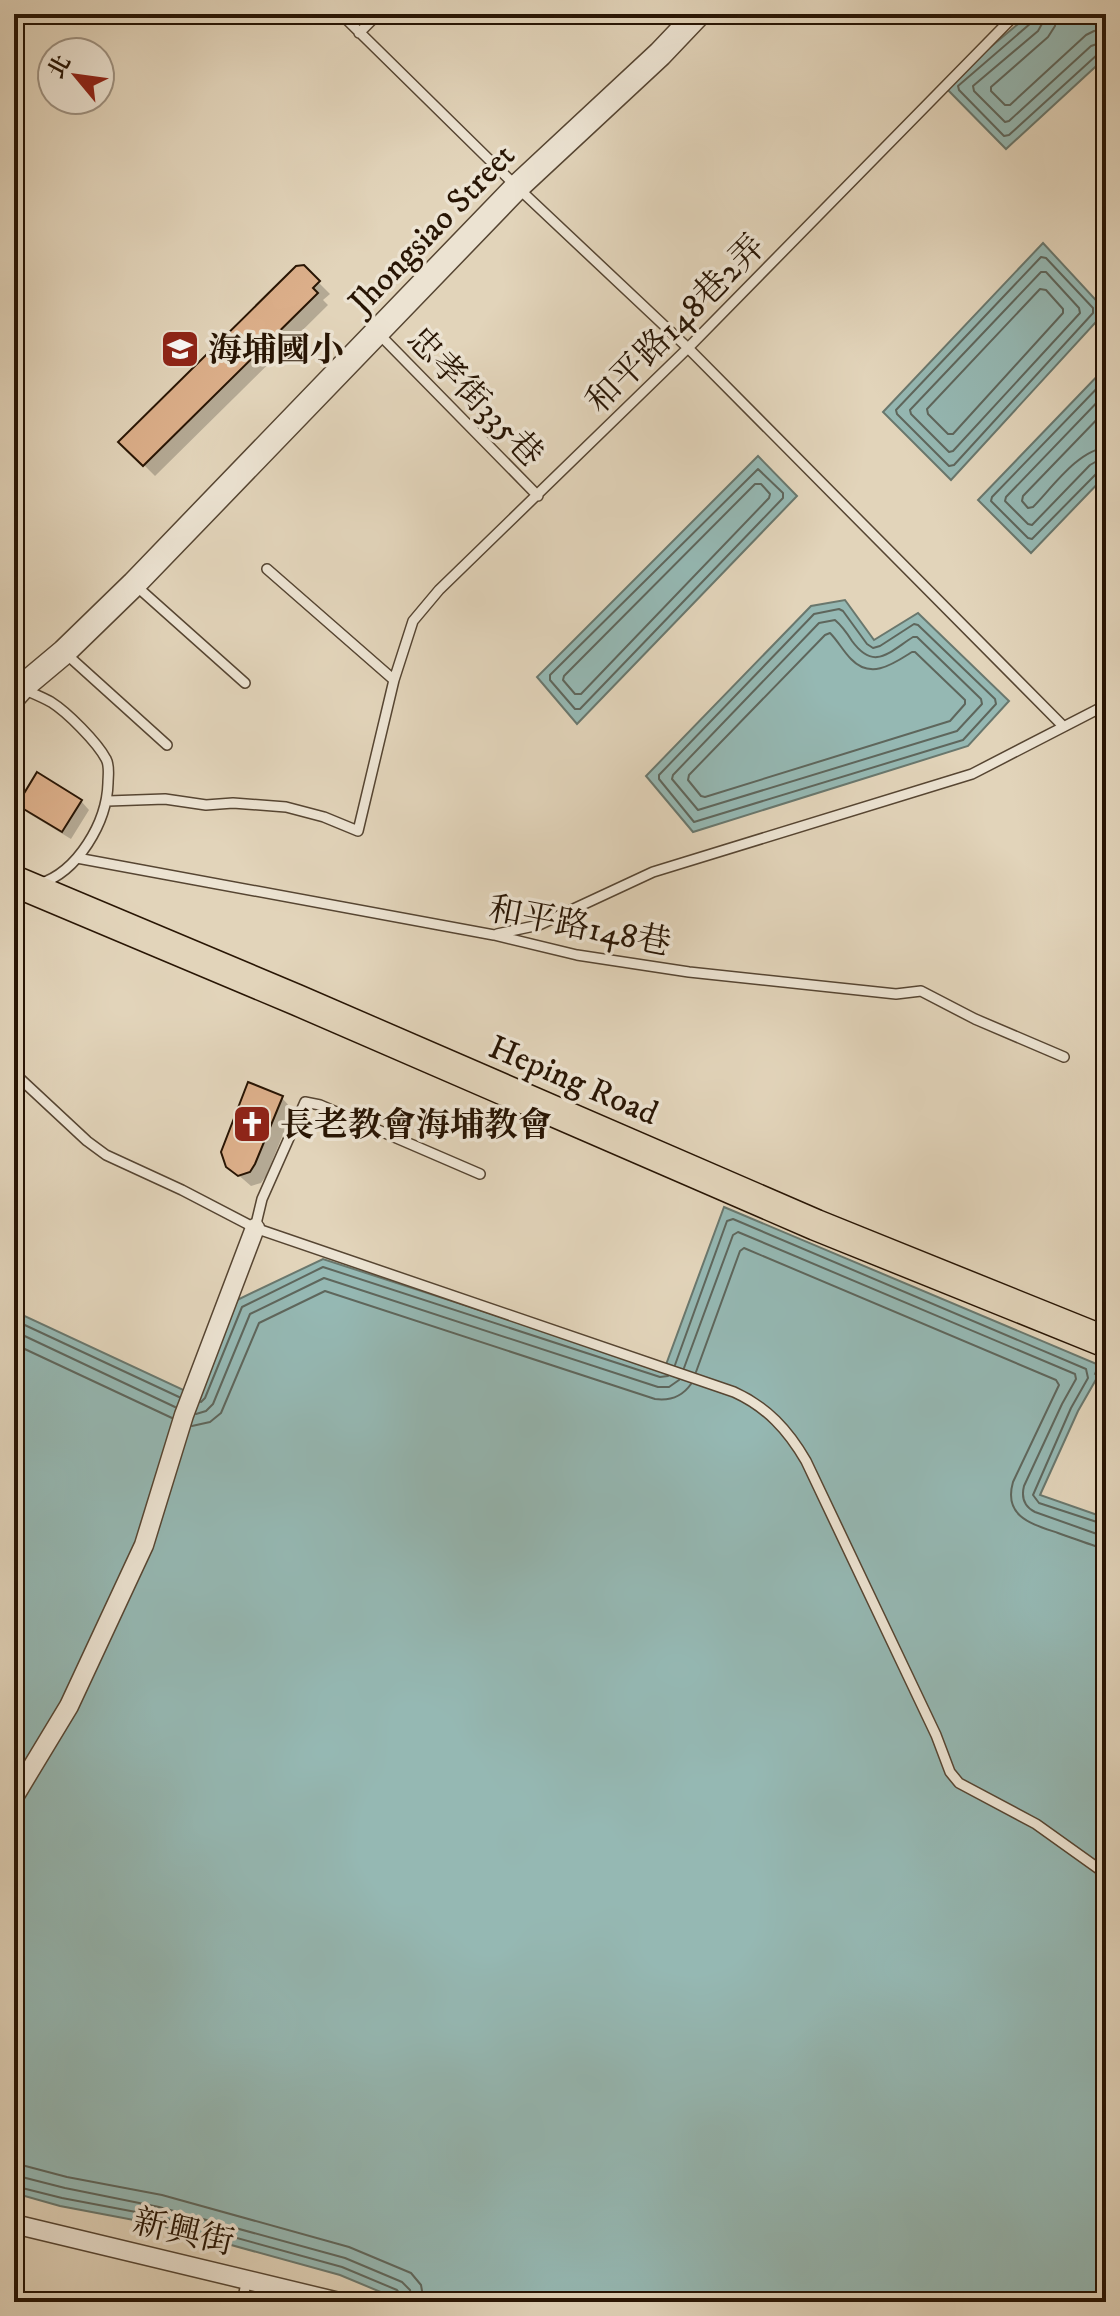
<svg xmlns="http://www.w3.org/2000/svg" width="1120" height="2316" viewBox="0 0 1120 2316" font-family="'IM FELL DW Pica','Noto Serif TC',serif">
	<style>
		.water { fill: #95b8b3; stroke: #69776d; stroke-width: 2 }
		.shadow { fill: #0003 }
		.lines { fill: none; stroke-linecap: round; stroke-linejoin: round }
		.shore { stroke: #5e665c; stroke-width: 2 }
		.building { fill: #dcaf8a; stroke: #281504; stroke-width: 2 }
		.service-casing { stroke: #564532; stroke-width: 12 }
		.minor-casing { stroke: #564532; stroke-width: 21 }
		.tertiary-casing { stroke: #564532; stroke-width: 27 }
		.primary-casing { stroke: #281504; stroke-width: 33 }
		.service { stroke: #ece3d2; stroke-width: 9 }
		.minor { stroke: #ece3d2; stroke-width: 18 }
		.tertiary { stroke: #ece3d2; stroke-width: 24 }
		.primary { stroke: #e2d4ba; stroke-width: 30 }
		.labels { text-anchor: middle; stroke-width: 7; stroke-linejoin: round; paint-order: stroke }
		.street-label { font-size: 34px; fill: #281504; stroke: #ece3d2 }
		.poi-label { font-size: 34px; font-weight: bold; fill: #281504; stroke: #ece3d2; text-anchor: start }
	</style>
	<rect width="100%" height="100%" fill="#e2d4ba"/>
	<filter id="stains"><feTurbulence type="fractalNoise" baseFrequency=".0025" numOctaves="4"/><feColorMatrix values="0 0 0 0 .2 0 0 0 0 .09 0 0 0 0 .02 0 0 0 .5 -.17"/></filter>
	<radialGradient id="worn" r=".72"><stop offset=".6" stop-color="#630" stop-opacity="0"/><stop offset="1" stop-color="#630" stop-opacity=".3"/></radialGradient>
	<!-- water -->
	<path class="water" d="M1030,14h76v43l-100,92 -62,-63z
		M1043,243l63,68 -155,169 -68,-68z
		M1106,367v108l-75,78 -53,-53z
		M758,456l39,40 -220,228 -40,-47z
		M845,600l29,40 44,-27 91,88 -41,45 -275,86 -47,-56 165,-170z
		M724,1207l375,158 -4,9 3,2 -20,35 -38,84 66,23v784h-714l3,-4 -55,-23 -185,-51 -95,-18 -46,-13v-882l182,85 39,-95 88,-42 341,111z"/>
	<!-- shadow -->
	<path class="shadow" d="M303,267l27,27 -7,6 5,5 -173,171 -34,-34z
		M81,801l8,9 -18,29 -43,-26 -9,-9z
		M282,1098l11,12 -27,66 -5,7 -10,3 -23,-20z"/>
	<g class="lines">
		<!-- shore -->
		<path class="shore" d="M1034,14l-3,9 -73,63 1,4 45,46 5,-1 89,-81 8,-3
			M1044,14l-1,8 -5,9 -65,55 1,5 31,31 4,-1 82,-75 15,-5
			M1056,14l-1,12 -7,11 -57,50v4l14,14h5l76,-70 8,-4 12,-2
			M1041,257l5,1 47,50v5l-139,152 -5,1 -52,-52 -1,-4z
			M1041,272h5l33,36 1,5 -127,138 -4,1 -38,-38 -1,-4z
			M1040,289l6,1 17,19v4l-110,121h-5l-20,-20 -1,-5z
			M1106,379l-114,118 -1,4 37,37 4,1 65,-66 9,-3
			M1106,393l-100,104 -1,4 23,23 4,1 58,-60 7,-4 9,-1
			M1106,410l-83,86 -1,5 6,7 5,-1c18,-18 46,-58 73,-59
			M758,469l25,24v5l-203,211h-5l-25,-29v-5z
			M755,484h6l9,10 -1,4 -188,196h-6l-12,-14 1,-4z
			M839,609l4,2 24,33 6,4 7,-2 34,-22 4,1 77,74 1,5 -33,36 -269,82 -35,-43v-4l155,-161z
			M835,620c7,6 12,13 17,21 22,30 36,12 61,-4h4l64,62 1,5 -25,27 -259,79 -26,-31 1,-4 146,-152z
			M830,633c8,8 13,18 21,26 20,21 42,5 61,-7h3l50,48v4l-15,17 -245,76 -4,-1 -13,-16 1,-5 136,-140z
			M14,1320l165,77
			M14,1331l161,76
			M14,1344l158,74
			M675,1365l52,-144 6,-2 353,150 2,9 -17,30 -38,87 6,8 67,22
			M684,1368l49,-133 5,-3 337,142 1,5 -14,25 -38,82c-3,12 1,21 11,26l62,22 9,1
			M696,1372l44,-121 4,-3 312,132 3,5 -46,97c-10,35 19,42 45,51 12,4 25,9 37,13l11,1
			M201,1402l4,-4 37,-91 81,-40 337,110 8,-1
			M196,1414l10,-3 7,-7 37,-90 74,-36 334,109h11l10,-7
			M192,1426l18,-4 11,-9 38,-90 66,-32 330,108c15,2 27,-2 36,-15
			M14,2163l53,14 95,18 187,52 62,26 10,12 3,17
			M14,2175l51,13 94,19 186,51 57,24 8,8 2,12
			M14,2186l48,12 95,18 185,51 55,23 4,5v7"/>
	</g>
	<!-- building -->
	<path class="building" d="M304,265l16,16 -7,7 5,5 -175,173 -25,-24 178,-176z
		M37,772l45,28 -20,32 -45,-27z
		M248,1082l35,14 -28,68 -5,8 -12,4 -12,-9 -5,-15z"/>
	<g class="lines">
		<!-- service casing -->
		<g class="service-casing">
			<path id="service" d="M341,14l176,173 171,161 375,378
				M359,33l19,-19
				M379,334l159,162
				M267,569l127,111
				M134,584l111,99
				M64,652l103,93
				M23,689c9,4 19,8 28,13 16,10 46,40 55,57 4,7 2,17 2,24 -1,39 -30,89 -69,101
				M108,801l57,-2 41,6 27,-2 53,4 38,10 34,14 36,-151 19,-59 26,-31 249,-242 328,-334
				M77,858l417,77 83,20 112,17 207,22 25,-3 54,28 89,38
				M497,934l42,-9 114,-53 319,-98 134,-69
				M14,1073l73,68 19,14 76,35 73,38 479,164c33,15 54,38 72,69l130,274 14,37 9,11 77,41 70,50
				M255,1228l7,-29 43,-97 15,3 160,69
				M242,2302l5,-23"/>
		</g>
		<!-- minor casing -->
		<g class="minor-casing">
			<path id="minor" d="M14,1797l55,-91 75,-161 40,-130 71,-187
				M14,2224l325,78"/>
		</g>
		<!-- tertiary casing -->
		<g class="tertiary-casing">
			<path id="tertiary" d="M14,696l7,-8 43,-36 70,-68 383,-397 143,-133 38,-40"/>
		</g>
		<!-- primary casing -->
		<g class="primary-casing">
			<path id="primary" d="M14,881l283,119 519,225 290,117"/>
		</g>
		<!-- service -->
		<use href="#service" class="service"/>
		<!-- minor -->
		<use href="#minor" class="minor"/>
		<!-- tertiary -->
		<use href="#tertiary" class="tertiary"/>
		<!-- primary -->
		<use href="#primary" class="primary"/>
	</g>
	<!-- icons -->
	<defs>
		<g id="school-square" transform="scale(2)"><rect x="-9" y="-9" width="18" height="18" rx="4" fill="#8f2418" stroke="#ece3d2"/><path d="M0-5L7-2L0 1L-7-2ZM-4 1L0 2.5L4 1V4Q0 6-4 4Z" fill="#fff"/></g>
		<g id="church-square" transform="scale(2)"><rect x="-9" y="-9" width="18" height="18" rx="4" fill="#8f2418" stroke="#ece3d2"/><path d="M-1.2-6h2.4v3.5h3.3v2.4h-3.3V6h-2.4V-.1h-3.3v-2.4h3.3Z" fill="#fff"/></g>
	</defs>
	<g fill-rule="evenodd">
		<use href="#school-square" x="180" y="349"/>
		<use href="#church-square" x="252" y="1124"/>
	</g>
	<g class="labels">
		<!-- street labels -->
		<g class="street-label">
			<text transform="translate(431 228) rotate(-46)" y="12">Jhongsiao Street</text>
			<text transform="translate(675 323) rotate(-45)" y="12">和平路148巷2弄</text>
			<text transform="translate(476 396) rotate(46)" y="12">忠孝街335巷</text>
			<text transform="translate(580 925) rotate(11)" y="12">和平路148巷</text>
			<text transform="translate(574 1079) rotate(23)" y="12">Heping Road</text>
			<text transform="translate(184 2231) rotate(13)" y="12">新興街</text>
		</g>
		<!-- poi labels -->
		<g class="poi-label">
			<text x="208" y="361">海埔國小</text>
			<text x="280" y="1136">長老教會海埔教會</text>
		</g>
	</g>
	<!-- margin -->
	<rect width="1120" height="2316" fill="none" stroke="#e2d4ba" stroke-width="48"/>
	<rect x="16" y="16" width="1088" height="2284" fill="none" stroke="#281504" stroke-width="4"/>
	<rect x="24" y="24" width="1072" height="2268" fill="none" stroke="#281504" stroke-width="2"/>
	<!-- north arrow -->
	<g transform="translate(76 76) rotate(299)"><circle r="38" fill="#ece3d2" stroke="#9e9180" stroke-width="2"/>
	<path d="M0-6L14 30L0 20L-14 30Z" fill="#8f2418"/>
	<text y="-12" font-size="22" font-weight="bold" text-anchor="middle" fill="#281504">北</text>
	</g>
	<rect width="100%" height="100%" filter="url(#stains)"/>
	<rect width="100%" height="100%" fill="url(#worn)"/>
</svg>
